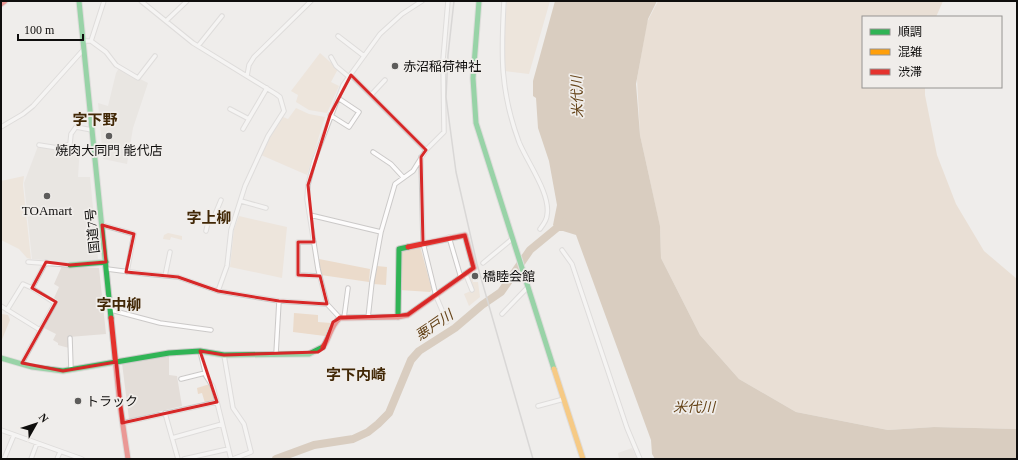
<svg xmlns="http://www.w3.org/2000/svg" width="1018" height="460" viewBox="0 0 1018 460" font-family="'Times New Roman','Noto Sans JP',serif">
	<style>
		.built { fill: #e3ddd8 }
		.green { fill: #ebdbcb }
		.forest { fill: #e3cfba }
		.water { fill: #bea78d }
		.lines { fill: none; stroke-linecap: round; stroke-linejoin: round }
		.river { stroke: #bea78d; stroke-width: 8 }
		.street-casing { stroke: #cbc9c8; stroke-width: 5.5 }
		.fast-casing { stroke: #cbc9c8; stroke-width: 7 }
		.slow-casing { stroke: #cbc9c8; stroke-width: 7 }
		.jam-casing { stroke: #cbc9c8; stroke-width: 7 }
		.street { stroke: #fdfcfc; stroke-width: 3.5 }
		.fast { stroke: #30b455; stroke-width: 5 }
		.slow { stroke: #ff9f0a; stroke-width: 5 }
		.jam { stroke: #e5322d; stroke-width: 5 }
		.rail { stroke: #bebdbc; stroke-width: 1.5 }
		.marked { fill: none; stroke: #d62828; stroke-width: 3; stroke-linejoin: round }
		.poi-dot { fill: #5d5c5b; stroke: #f0edea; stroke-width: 1.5 }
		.labels { text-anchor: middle; stroke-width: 3.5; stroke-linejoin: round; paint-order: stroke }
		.poi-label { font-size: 13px; fill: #0f0e0d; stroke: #f0edea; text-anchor: start }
		.street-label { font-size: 13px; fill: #0f0e0d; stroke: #f0edea }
		.water-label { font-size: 14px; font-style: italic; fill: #654318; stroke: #f0edea }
		.quarter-label { font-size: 15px; font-weight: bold; fill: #412705; stroke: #f0edea }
	</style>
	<rect width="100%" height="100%" fill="#efedeb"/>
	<!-- built -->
	<path class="built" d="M119,68l29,15 -15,45 -6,36 -24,-5 -5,-56 10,3 8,-33z
		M38,146l22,5 11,-5 9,1 -2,30h12l8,82 -33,3 -33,-3 -8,-76z
		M62,266l37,2 7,66 -37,3v11l-11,-3v-2l-5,-3 3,-6 -12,-6 14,-27 -4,-3 5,-11 -5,-3z
		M169,355v20l8,1 5,30 -53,13 -7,-56z
		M632,448l5,11h-18l-1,-6z"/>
	<!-- green -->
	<path class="green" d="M507,1h43l-21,73 -24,-3 -2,-25z
		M320,53l18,16 -7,13 8,4 -12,27 -18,-3 -13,-8 2,-7 -7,-4z
		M296,108l13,6 16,3 -18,58 -46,-20 8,-17 14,-21 5,2z
		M24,176l-1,9 8,74 -4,-1 -8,-9 -18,-9v-59z
		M239,216l48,11 -5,51 -52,-11 4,-38z
		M168,233l14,3v4l-11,-3 -1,3 -7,-1 1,-4z
		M420,246l12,44 -2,2 -30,-2 2,-38z
		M319,259l51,10 -1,13 -48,-7z
		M377,266l10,1 -1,18 -13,-1z
		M472,273l1,9h5l2,15 -11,9 -5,-12 9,-4 -5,-14z
		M294,313l24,2v7l13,1 -6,13 -32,-4z
		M210,384l4,17 -9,2 -3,-10 -4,1 -1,-6z"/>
	<!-- forest -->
	<path class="forest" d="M658,1h285l-7,16h-73v70h62v8l12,60 19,49 28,47 33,28v150l-83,-2 -46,3 -92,-18 -57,-33 -39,-44 -39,-77 -1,-31 -20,-92 -3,-56 10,-57z
		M2,314l6,1 2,5 -9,22z"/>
	<!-- water -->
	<path class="water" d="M555,1h102l-9,18 -12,65 4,51 20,91 1,32 39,77 39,44 57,33 92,18 46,-3 83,2v30h-362l-3,-5 -1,-14 -75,-205 -13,-4h-4l-6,-6 4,-20 -8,-44 -11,-33 -2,-30 -3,-2v-15z"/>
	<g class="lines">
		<!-- river -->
		<path class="river" d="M276,459l38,-14 39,-6 15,-7 10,-8 11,-11 22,-53 8,-9 36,-23 27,-23 19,-13 29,-42 34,-28"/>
		<!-- street casing -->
		<g class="street-casing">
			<path id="street" d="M141,1l52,42 83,51 4,3 4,14 -16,25 -23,50 -14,44 -4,36 -9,25
				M504,1c-3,53 -4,90 15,141 8,20 32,52 28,73 0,5 -4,10 -7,14
				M166,21l21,-20
				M338,36l26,20
				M83,41h8l13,-40
				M91,41l15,11 10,13 22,13 17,-22
				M198,46l24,-30
				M331,57l5,9 13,11
				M351,75l75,75
				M247,76l2,-11 5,-8 57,-56
				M371,95l14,-15
				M230,109l19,10
				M330,115l19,12 10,-15 -21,-14
				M1,127l22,-13 10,-8 51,-57
				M243,129l24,-41
				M39,145l19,3 12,-4 1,-10 5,-7 16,3
				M373,152l18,12 12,13
				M421,157l2,86 13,53 11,26
				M241,201l25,7
				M310,215l71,17
				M102,225l32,9 -7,38
				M206,231l2,-9h4l9,-22
				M449,237l12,41
				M314,242h-16v33l22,1
				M562,250l10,14 55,164 13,31
				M28,262l42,3
				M483,263l29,-24
				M107,269l39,5 32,3 40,14 61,10 -3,53
				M466,275l6,15
				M165,276l5,-24
				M279,301l48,3
				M1,306l39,24
				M7,310l16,-26 9,4
				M111,310l49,13 51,7
				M502,314l26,-27
				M340,318l-13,-14 -9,-35 -11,-70 1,-14 6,-24 29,-76 37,-51 22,-20 20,-13
				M344,318l4,-30
				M368,318l4,-36 9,-50 14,-48 18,-13 13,-21 18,-18 -1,-72 5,-59
				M70,338l1,31
				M200,351l6,25 7,11 4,15
				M224,355l9,53 11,16 7,28 -18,7
				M22,363l33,-60 -23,-15 14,-26
				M181,379l24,-6
				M538,406l26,-7
				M165,413l13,46
				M122,423l95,-21 14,57
				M1,430l81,29
				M172,438l50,-14
				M4,459l10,-24
				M31,459l6,-16
				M57,459l3,-7
				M184,459l44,-10"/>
		</g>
		<!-- fast casing -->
		<g class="fast-casing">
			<path id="fast" d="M79,1l32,317
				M479,1l-6,77 3,45 78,246
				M70,265l36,-3
				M398,317l1,-68 9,-2
				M1,358l31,9 31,4 106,-18 31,-2 24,4 85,-1 14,-7"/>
		</g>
		<!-- slow casing -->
		<g class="slow-casing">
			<path id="slow" d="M554,369l29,90"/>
		</g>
		<!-- jam casing -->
		<g class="jam-casing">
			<path id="jam" d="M1,4l4,-3
				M111,318l9,88 8,53
				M323,347c7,-9 7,-21 17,-29l58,-1 10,-2 66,-47 -9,-33 -57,12"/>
		</g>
		<!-- street -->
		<use href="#street" class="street"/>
		<!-- fast -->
		<use href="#fast" class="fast"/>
		<!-- slow -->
		<use href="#slow" class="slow"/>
		<!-- jam -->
		<use href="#jam" class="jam"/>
		<!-- rail -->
		<path class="rail" d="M454,1l-6,54 -2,42 10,75 21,92 56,195"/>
	</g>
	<!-- marked area -->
	<path d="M0 0H1018V460H0ZM351,75l75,75 -5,7 2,86 42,-8 9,33 -66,47 -68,3 -7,4 -9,26 -6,4 -94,3 -24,-4 17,51 -95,21 -6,-61 -53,9 -41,-8 34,-61 -24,-14 14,-26 24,3 36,-3 -4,-37 32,9 -8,38 52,5 40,14 61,10 48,3 -7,-28 -22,-1v-33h16l-6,-57 22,-70z" fill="#efedeb" fill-opacity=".55" fill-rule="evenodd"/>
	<path class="marked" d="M351,75l75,75 -5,7 2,86 42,-8 9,33 -66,47 -68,3 -7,4 -9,26 -6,4 -94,3 -24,-4 17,51 -95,21 -6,-61 -53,9 -41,-8 34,-61 -24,-14 14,-26 24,3 36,-3 -4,-37 32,9 -8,38 52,5 40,14 61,10 48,3 -7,-28 -22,-1v-33h16l-6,-57 22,-70z"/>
	<!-- markers -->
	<g class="poi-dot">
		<circle cx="395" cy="66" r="4"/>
		<circle cx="109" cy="136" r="4"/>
		<circle cx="47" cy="196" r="4"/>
		<circle cx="475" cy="276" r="4"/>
		<circle cx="78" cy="401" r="4"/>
	</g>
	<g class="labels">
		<!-- poi labels -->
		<g class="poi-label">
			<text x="403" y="71">赤沼稲荷神社</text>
			<text x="109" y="155" text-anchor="middle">焼肉大同門 能代店</text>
			<text x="47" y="215" text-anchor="middle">TOAmart</text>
			<text x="483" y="281">橋睦会館</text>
			<text x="86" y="406">トラック</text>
		</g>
		<!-- street labels -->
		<g class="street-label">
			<text transform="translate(92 231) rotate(-96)" y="5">国道7号</text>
		</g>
		<!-- water labels -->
		<g class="water-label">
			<text transform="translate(577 97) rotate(-92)" y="5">米代川</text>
			<text transform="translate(434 325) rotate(-34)" y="5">悪戸川</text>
			<text x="694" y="412">米代川</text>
		</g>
		<!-- quarter labels -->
		<g class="quarter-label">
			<text x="95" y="125">字下野</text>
			<text x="209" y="223">字上柳</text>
			<text x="119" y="310">字中柳</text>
			<text x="356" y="380">字下内崎</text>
		</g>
	</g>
	<!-- border -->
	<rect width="1018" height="460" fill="none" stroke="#0f0e0d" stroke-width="4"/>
	<!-- legend -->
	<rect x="862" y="16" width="140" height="72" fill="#f0edea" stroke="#969492"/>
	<rect x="870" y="29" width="20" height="6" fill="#30b455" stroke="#969492"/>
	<text x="898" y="36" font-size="12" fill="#0f0e0d">順調</text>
	<rect x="870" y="49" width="20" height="6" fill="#ff9f0a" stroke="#969492"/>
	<text x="898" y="56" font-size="12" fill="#0f0e0d">混雑</text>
	<rect x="870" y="69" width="20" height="6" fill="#e5322d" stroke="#969492"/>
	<text x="898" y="76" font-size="12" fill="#0f0e0d">渋滞</text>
	<!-- north arrow -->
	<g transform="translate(36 424) rotate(51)" stroke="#f0edea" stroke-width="3" paint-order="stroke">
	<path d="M0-3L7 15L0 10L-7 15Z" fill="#0f0e0d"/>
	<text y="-6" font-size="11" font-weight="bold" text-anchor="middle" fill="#0f0e0d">N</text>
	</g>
	<!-- scale -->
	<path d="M18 34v6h65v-6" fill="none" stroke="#0f0e0d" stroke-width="2"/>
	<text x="24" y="34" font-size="12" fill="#0f0e0d" stroke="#f0edea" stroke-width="3" paint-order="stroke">100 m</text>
</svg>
